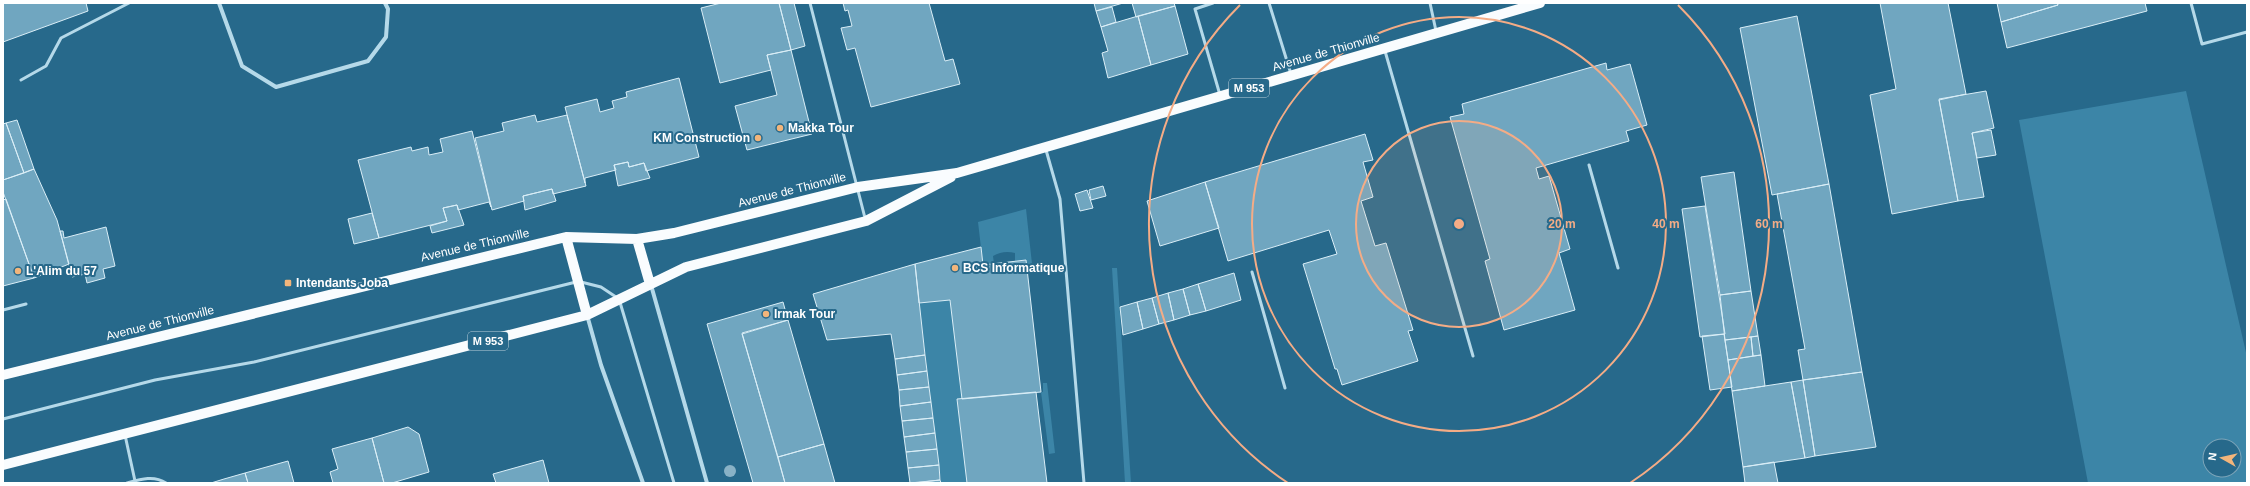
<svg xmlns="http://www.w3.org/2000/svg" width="2250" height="486" viewBox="0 0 2250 486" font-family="Arial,sans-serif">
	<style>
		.green { fill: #3c85a7; fill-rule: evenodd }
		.building { fill: #70a6c0; stroke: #daeef7 }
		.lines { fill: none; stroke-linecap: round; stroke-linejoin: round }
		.lane { stroke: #b5d9e9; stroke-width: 3 }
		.street { stroke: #b5d9e9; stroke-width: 4 }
		.primary { stroke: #f9fcfe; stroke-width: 10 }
		.tree { fill: #89b2c6 }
		.ring { fill: none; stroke: #f4ac86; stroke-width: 2 }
		.poi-dot { fill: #f2b57b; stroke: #27698b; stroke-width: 1.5 }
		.labels { text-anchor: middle; stroke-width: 4; stroke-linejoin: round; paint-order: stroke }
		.shield { fill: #27698b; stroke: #bed2dc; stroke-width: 1 }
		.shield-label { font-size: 11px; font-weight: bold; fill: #fff }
		.street-label { font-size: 12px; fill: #fff; stroke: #27698b }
		.poi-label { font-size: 12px; font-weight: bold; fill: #fff; stroke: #27698b; text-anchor: start }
		.centre { fill: #f4ac86; stroke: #27698b; stroke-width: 2 }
		.ring-label { font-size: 12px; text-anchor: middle; font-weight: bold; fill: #f4ac86; stroke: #27698b; stroke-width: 4; stroke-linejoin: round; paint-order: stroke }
	</style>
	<rect width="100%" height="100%" fill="#27698b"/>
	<!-- green -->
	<path class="green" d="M2186,91l61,266v126h-159l-69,-363zM2210,446h24v24h-24z
		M1026,209l7,64h-5l-2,-13 -11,1v-8c-8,-2 -15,-1 -22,3l1,8 -11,1 -5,-43z
		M1112,268h5l14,215h-6z
		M950,300l12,99h-5l10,84h-26l-22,-180z
		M1043,383h4l8,70 -6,1 -8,-62h2z"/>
	<!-- building -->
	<path class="building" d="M3,3h83l2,8 -85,31z
		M721,3h58l12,47 -24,5 4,15 -51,13 -19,-75z
		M779,3h15l11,43 -14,4z
		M843,3h86l16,58 8,-2 7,25 -89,23 -16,-59 -8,2 -6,-22 11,-2 -4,-16 -3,1z
		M1094,3h29l-27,8z
		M1132,3h42l1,3 -39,11z
		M1880,3h68l18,91 -27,6 19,101 -66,13 -22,-119 26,-6z
		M1997,3h60l1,2 -57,17z
		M2057,3h88l2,8 -140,37 -6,-26 57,-17z
		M1175,6l13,48 -37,11 -13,-49z
		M1112,7l4,15 -15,5 -5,-16z
		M1138,16l13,49 -43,13 -6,-25 6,-2 -7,-24z
		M1797,16l32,168 -57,11 -32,-167z
		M791,50l21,84 -65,16 -12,-44 42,-11 -10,-40z
		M1606,63l1,7 23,-6 17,61 -21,6 3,10 -93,27 3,11 10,-3 21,73 -11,4 16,57 -71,20 -19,-69 5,-2 -40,-142 14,-3 -2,-10z
		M679,78l20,79 -53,14 -2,-8 -15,4 -1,-5 -14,3 2,5 -31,8v5l-20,-76 32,-8 3,13 14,-4 -2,-7 15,-4 -1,-5z
		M1986,91l8,37 -22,5 12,64 -26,4 -19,-102z
		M535,115l2,7 30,-7 19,71 -33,8 -1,-5 -29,7 1,5 -32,9 -17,-72 29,-7 -2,-8z
		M17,120l17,49 -10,4 -18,-50z
		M6,123l18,50 -21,7v-56z
		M1991,130l5,25 -19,3 -5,-25z
		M472,131l19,76 -2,-5 -31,8 -1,-5 -14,3 4,13 -68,17 -21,-78 53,-13 1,4 16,-4 1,8 14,-3 -3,-13z
		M1365,134l8,26 -10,2 10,35 -12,4 14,45 11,-3 27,87 -5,1 10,30 -76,24 -5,-16h-2l-32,-105 34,-10 -8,-24 -101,31 -23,-79z
		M628,162l1,5 15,-4 6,15 -32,8 -4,-21z
		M34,169l23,51 12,44 -35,14 -31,-86v-12z
		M1734,172l17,119 -31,4 -19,-118z
		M1205,182l14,46 -59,18 -13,-45z
		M1829,184l33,188 -59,8 -5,-30 7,-1 -28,-155z
		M1103,186l3,10 -15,4 -2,-10z
		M552,189l4,12 -31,9 -2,-14z
		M1087,190l6,18 -13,3 -5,-17z
		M6,199l28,79 -31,8v-86z
		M457,205l7,20 -32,8 -2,-7 17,-5 -4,-13z
		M1705,206l20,128 -25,3 -18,-128z
		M372,213l7,25 -25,6 -6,-25z
		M106,227l9,39 -12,3 2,9 -18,5 -2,-9 -13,3 -12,-46h3l1,7z
		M981,247l2,18 43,-5 15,132 -79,7 -12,-99 -31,3 -4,-39z
		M915,264l10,91 -30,4 -4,-25 -64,6 -14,-46z
		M1234,273l7,27 -35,11 -8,-27z
		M1198,284l8,27 -16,4 -7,-26z
		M1183,289l7,26 -16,5 -6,-27z
		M1751,291l7,45 -33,4 -5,-45z
		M1168,293l6,27 -15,4 -7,-26z
		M1152,298l7,26 -16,5 -6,-27z
		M783,302l5,18 -46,13 43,150h-32l-46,-159z
		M1137,302l6,27 -20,6 -3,-28z
		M788,320l36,124 -46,13 -36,-123z
		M1724,334l8,53 -22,3 -8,-54z
		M1758,336l3,19 -8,1 -2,-19z
		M1751,337l2,19 -25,4 -3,-20z
		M925,355l2,16 -30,4 -2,-16z
		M1761,355l4,31 -33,5 -4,-31z
		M927,371l2,16 -30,3 -2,-15z
		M1862,372l14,75 -61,9 -12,-76z
		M1803,380l12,76 -10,2 -14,-76z
		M1791,382l14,76 -62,9 -11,-76z
		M929,387l2,15 -31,4 -1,-16z
		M1036,392l11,91h-80l-10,-84z
		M931,402l2,16 -31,3 -2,-15z
		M933,418l2,15 -31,4 -2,-16z
		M408,427l11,7 10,38 -37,11h-8l-12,-45z
		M935,433l2,16 -31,3 -2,-15z
		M372,438l12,45h-51l-3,-11 8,-3 -6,-20z
		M824,444l11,39h-50l-7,-26z
		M937,449l2,16 -31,3 -2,-16z
		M543,460l6,23h-53l-3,-9z
		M288,461l6,22h-46l-3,-10z
		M1774,462l4,21h-33l-2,-16z
		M939,465l1,15 -30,3 -2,-15z
		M245,473l3,10h-37l13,-4z
		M940,480l1,3h-27z"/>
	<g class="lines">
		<!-- lane -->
		<path class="lane" d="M810,3l55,215
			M1213,3l-18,6 25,86
			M1269,3l22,71
			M1430,3l6,28
			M2191,3l11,41 45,-12
			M1385,51l88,305
			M21,80l25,-14 15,-28 68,-35
			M1046,150l14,49 24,284
			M1589,165l29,103
			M1252,272l33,116
			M581,282l20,5 18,12 55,184
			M3,310l23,-6
			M3,419l152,-39 99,-18 322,-80
			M125,435l10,46
			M127,483c14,-4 27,-8 39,0"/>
		<!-- street -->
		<path class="street" d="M219,3l23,63 34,21 92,-26 18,-24 2,-28 -3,-6
			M651,285l56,198
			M587,315l14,50 42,118"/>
		<!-- primary -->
		<path class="primary" d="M566,237l21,78
			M637,239l13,45
			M3,375l563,-138 71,2 37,-6 184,-46 99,-14 583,-170
			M3,465l584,-150 99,-48 180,-46 85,-44"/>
	</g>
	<!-- trees -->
	<circle class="tree" cx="730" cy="471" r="6"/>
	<!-- distance rings -->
	<circle cx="1459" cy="224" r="103" fill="#f4ac86" fill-opacity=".12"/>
	<g class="ring">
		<circle cx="1459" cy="224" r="103"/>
		<circle cx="1459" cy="224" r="207"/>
		<path d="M1288 483A310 310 0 0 1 1240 5M1678 5A310 310 0 0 1 1630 483"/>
	</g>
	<!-- markers -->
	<g class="poi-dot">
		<circle cx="780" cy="128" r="4"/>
		<circle cx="758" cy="138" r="4"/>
		<circle cx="955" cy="268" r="4"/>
		<circle cx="18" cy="271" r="4"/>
		<rect x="284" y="279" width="8" height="8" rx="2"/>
		<circle cx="766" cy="314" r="4"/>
	</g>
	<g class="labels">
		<!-- shield labels -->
		<g class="shield">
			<rect x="1229" y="79" width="40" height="18" rx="3"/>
			<rect x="468" y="332" width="40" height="18" rx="3"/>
		</g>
		<g class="shield-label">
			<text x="1249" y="92">M 953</text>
			<text x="488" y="345">M 953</text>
		</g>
		<!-- street labels -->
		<g class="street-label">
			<text transform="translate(1326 52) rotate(-16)" y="4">Avenue de Thionville</text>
			<text transform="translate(792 190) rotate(-14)" y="4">Avenue de Thionville</text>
			<text transform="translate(475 245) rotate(-13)" y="4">Avenue de Thionville</text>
			<text transform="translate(160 323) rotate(-14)" y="4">Avenue de Thionville</text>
		</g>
		<!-- poi labels -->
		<g class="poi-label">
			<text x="788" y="132">Makka Tour</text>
			<text x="750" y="142" text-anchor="end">KM Construction</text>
			<text x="963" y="272">BCS Informatique</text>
			<text x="26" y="275">L'Alim du 57</text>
			<text x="296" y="287">Intendants Joba</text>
			<text x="774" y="318">Irmak Tour</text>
		</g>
	</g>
	<circle cx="1459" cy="224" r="6" class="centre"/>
	<g class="ring-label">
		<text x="1562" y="228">20 m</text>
		<text x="1666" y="228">40 m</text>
		<text x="1769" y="228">60 m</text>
	</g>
	<!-- border -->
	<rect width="2250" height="486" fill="none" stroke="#ffffff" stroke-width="8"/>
	<!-- north arrow -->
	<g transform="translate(2222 458) rotate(278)"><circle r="19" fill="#27698b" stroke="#7da5b9"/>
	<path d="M0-3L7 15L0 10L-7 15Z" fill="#f2b57b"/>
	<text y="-6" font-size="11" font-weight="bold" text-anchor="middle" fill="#ffffff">N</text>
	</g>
</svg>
